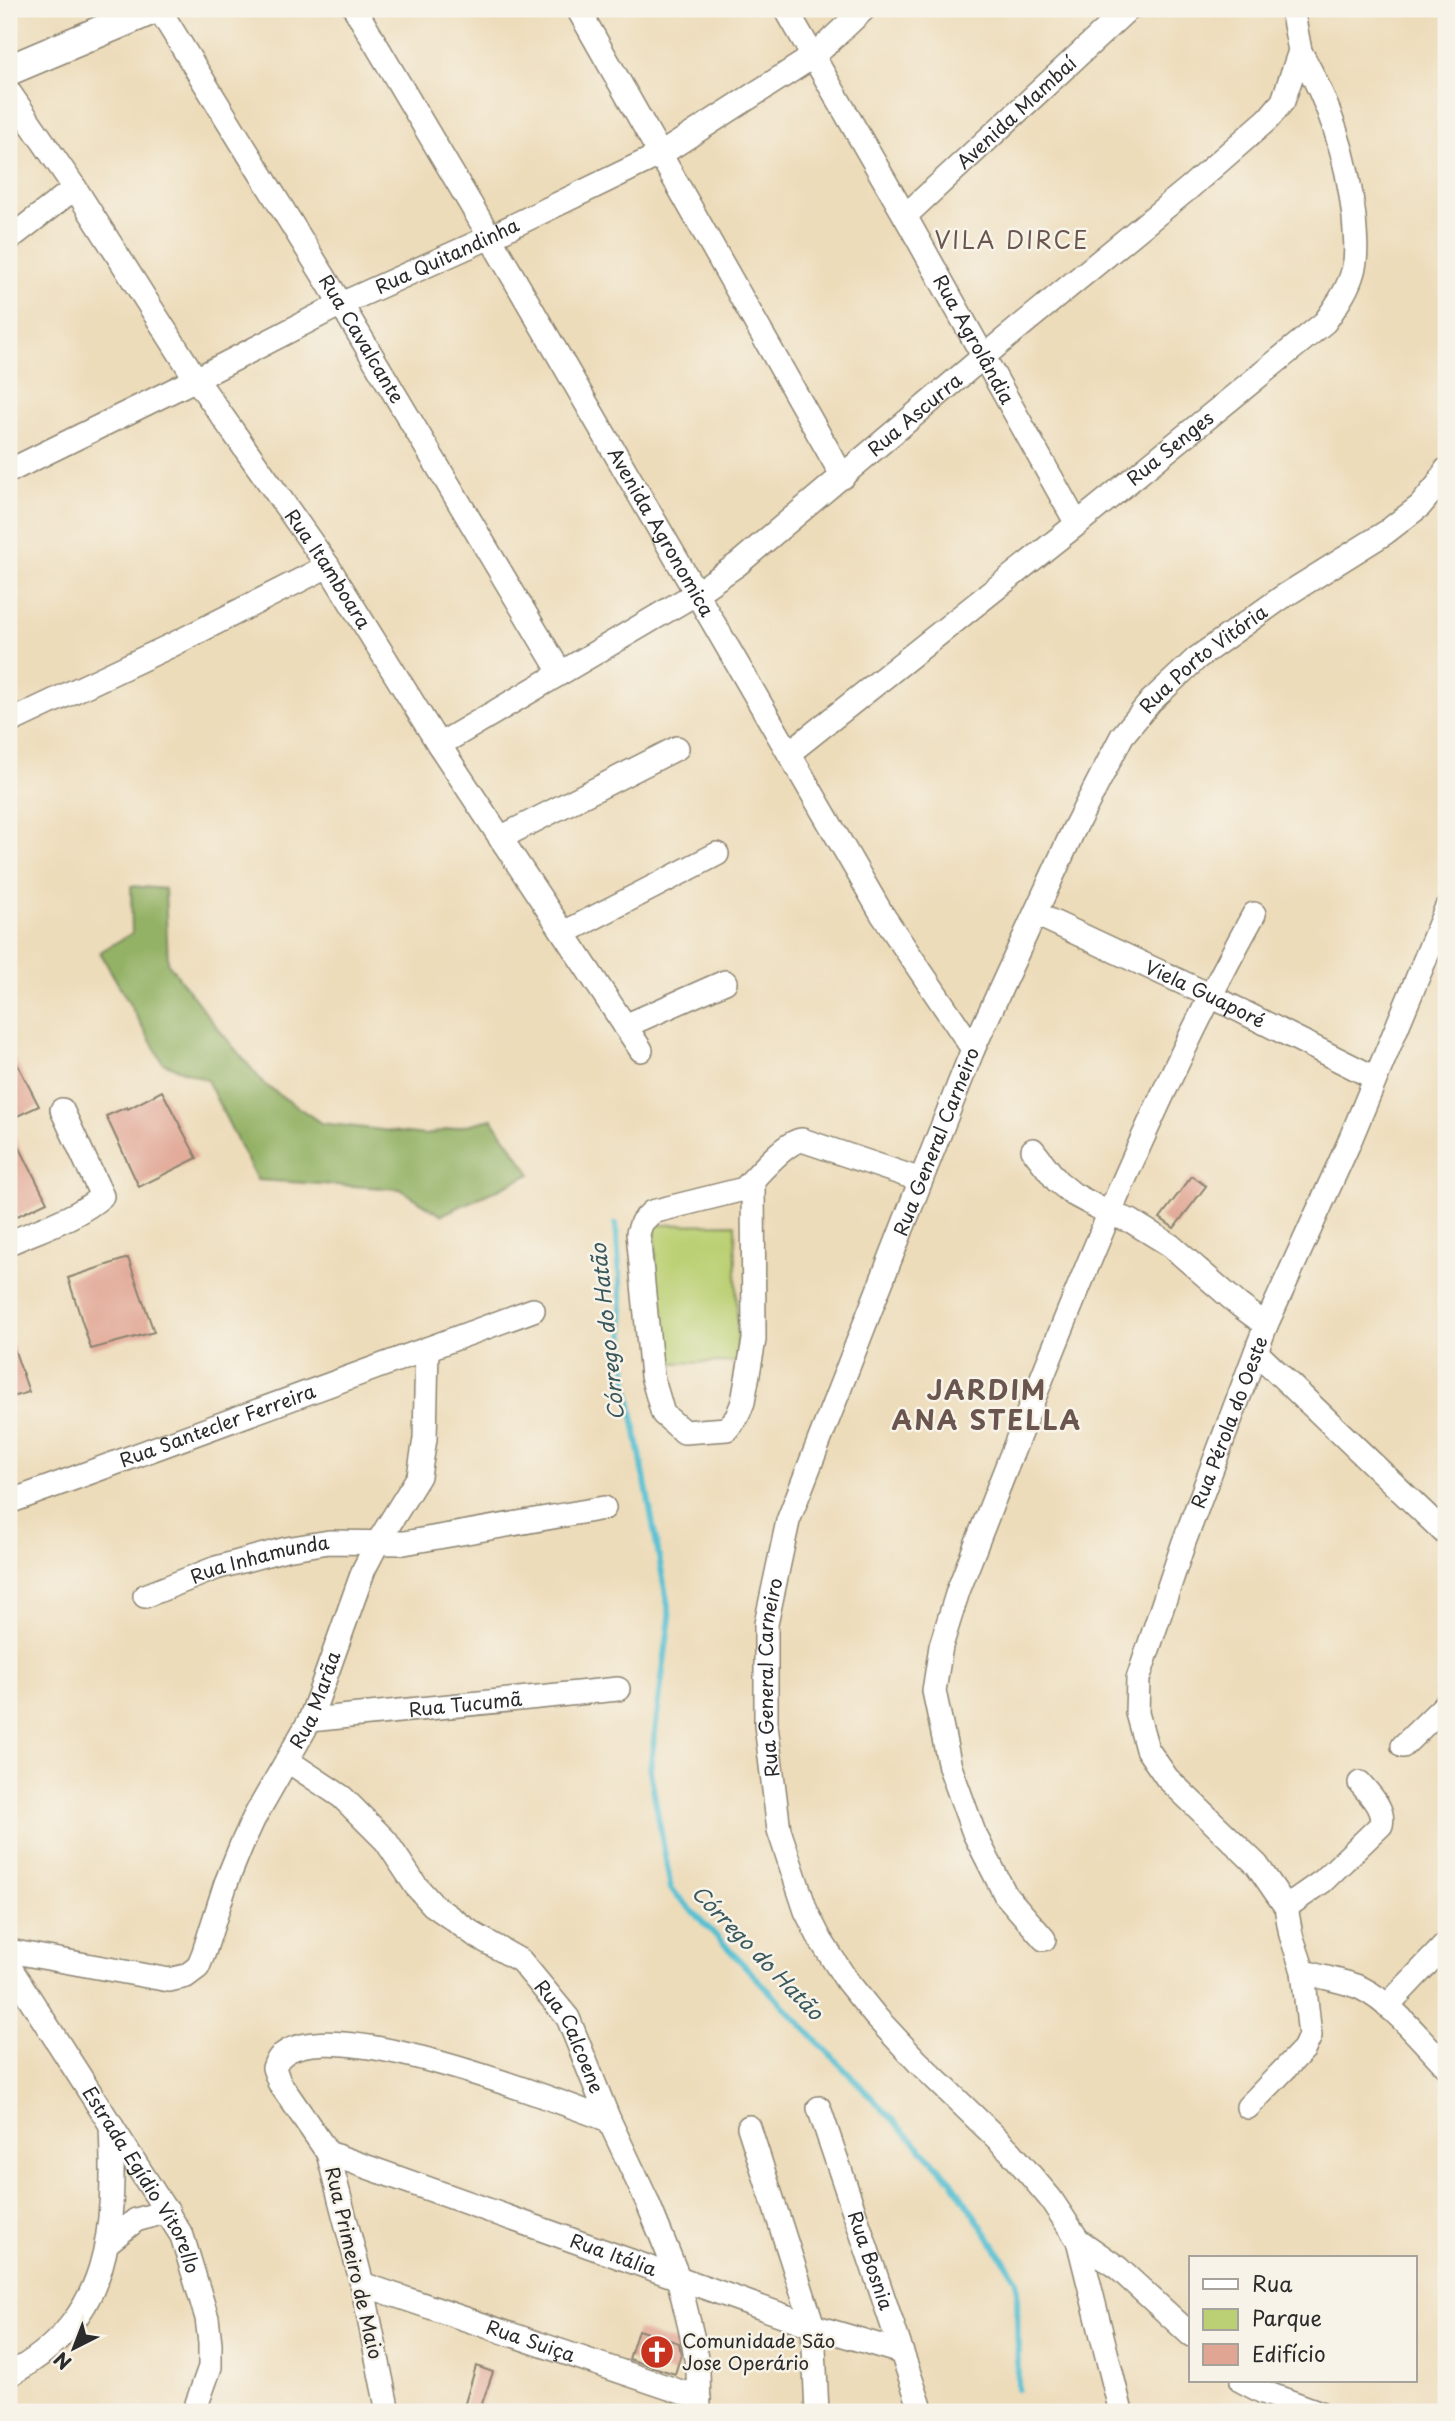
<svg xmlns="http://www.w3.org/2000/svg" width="1455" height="2421" viewBox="0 0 1455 2421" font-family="'Playpen Sans',sans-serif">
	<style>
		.green { fill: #bbd074; stroke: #737e50; stroke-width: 2 }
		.forest { fill: #94b266; stroke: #606e48; stroke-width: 2 }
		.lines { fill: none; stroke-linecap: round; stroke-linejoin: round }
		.stream { stroke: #56c0d2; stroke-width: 6 }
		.building { fill: #e1a593 }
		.minor-casing { stroke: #8c8472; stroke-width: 26 }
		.major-casing { stroke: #8c8472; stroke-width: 33 }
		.minor { stroke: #fff; stroke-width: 23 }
		.major { stroke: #fff; stroke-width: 30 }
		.labels { text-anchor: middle; stroke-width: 5; stroke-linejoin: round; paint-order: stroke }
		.street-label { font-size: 19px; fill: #2b2b2b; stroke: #f7f3e8 }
		.poi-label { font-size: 19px; fill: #2b2b2b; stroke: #f7f3e8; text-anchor: start }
		.water-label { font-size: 21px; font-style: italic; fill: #38585d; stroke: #f7f3e8 }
		.quarter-label { font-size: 23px; letter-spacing: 2px; fill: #6b564f; stroke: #f7f3e8 }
		.district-label { font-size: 26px; font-weight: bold; letter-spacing: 2px; fill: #6b564f; stroke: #f7f3e8 }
	</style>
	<rect width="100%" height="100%" fill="#f7f3e8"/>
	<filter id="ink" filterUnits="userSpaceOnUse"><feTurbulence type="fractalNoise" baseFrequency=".0143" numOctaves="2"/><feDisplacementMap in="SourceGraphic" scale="14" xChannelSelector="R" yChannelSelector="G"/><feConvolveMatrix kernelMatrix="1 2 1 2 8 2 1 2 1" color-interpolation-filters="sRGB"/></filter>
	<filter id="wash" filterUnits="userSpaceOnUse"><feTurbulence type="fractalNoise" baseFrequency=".00686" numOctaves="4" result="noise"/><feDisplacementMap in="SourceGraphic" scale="28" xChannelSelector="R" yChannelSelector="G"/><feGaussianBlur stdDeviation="1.57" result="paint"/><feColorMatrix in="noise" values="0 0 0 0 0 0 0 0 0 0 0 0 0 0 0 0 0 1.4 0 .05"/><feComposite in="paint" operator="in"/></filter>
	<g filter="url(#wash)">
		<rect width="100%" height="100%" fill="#eddcba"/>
		<!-- green -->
		<path class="green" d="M735,1224l3,138 -80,1 -3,-138z"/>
		<!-- forest -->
		<path class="forest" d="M131,886l34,3 3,74 43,57 53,64 57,39 104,12 67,-16 39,55 -90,41 -41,-26 -143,-9 -50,-100 -44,-17 -63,-111 32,-19z"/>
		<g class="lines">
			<!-- stream -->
			<path class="stream" d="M616,1224l11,159 43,234 -20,153 21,119 280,291 66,100 1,109"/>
		</g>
		<g id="blocks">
			<!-- building -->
			<path class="building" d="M9,1048l30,58 -24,11 -6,-12z
				M162,1091l35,67 -58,29 -33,-71 21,-9 1,2z
				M9,1126l38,76 -38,18z
				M1192,1176l14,10 -32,42 -14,-10z
				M128,1258l26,74 -63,17 -23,-71z
				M9,1340h2l18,52 -20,6z
				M638,2330l41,13 2,11 -6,20 -46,-15z
				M476,2366l17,6 -14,40h-8l-8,-2z"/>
		</g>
	</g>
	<g filter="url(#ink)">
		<use href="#blocks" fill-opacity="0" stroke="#8c8472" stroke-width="2"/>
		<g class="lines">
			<!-- minor casing -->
			<g class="minor-casing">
				<g id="minor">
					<path id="s1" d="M159,9l182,295 219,368"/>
					<path id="s2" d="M355,9l135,228 392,677 91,135"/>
					<path d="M578,9l265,468"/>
					<path id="s3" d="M786,9l119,207 172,308"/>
					<path id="s4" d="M9,92l66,96 121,191 132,187 111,179 202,305"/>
					<path id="s5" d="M905,216l223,-207"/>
					<path d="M9,239l66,-51"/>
					<path id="s6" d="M9,471l187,-92 145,-75 149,-67 171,-83 153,-98 50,-47"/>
					<path d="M9,722l165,-78 154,-78"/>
					<path id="s7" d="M439,745l256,-151 43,-30 245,-207 206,-169 79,-69 15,-18 17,-50 -8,-42"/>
					<path id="s8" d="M789,753l288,-229 248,-202c11,-16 23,-32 28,-51 5,-17 2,-37 1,-54 -7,-62 -24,-112 -54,-166"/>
					<path d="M500,838l177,-90"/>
					<path id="s9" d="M1036,914l173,81 166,83"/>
					<path d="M564,933l153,-79"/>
					<path d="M625,1026l100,-44"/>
					<path d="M1033,1150l24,31 16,13 37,20 21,7 39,24 69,60 27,20"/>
					<path d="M753,1180l1,160 -11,62 -6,15 -10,12 -43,3 -21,-18 -11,-38 -14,-143 4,-11 10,-10 92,-23c14,-14 40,-47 58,-49l119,40"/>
					<path d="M9,1243c29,-13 70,-26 93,-47l-40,-86"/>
					<path d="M1256,1352l190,182"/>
					<path id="s10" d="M9,1502l524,-192"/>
					<path id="s11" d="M145,1596l71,-28 70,-19 43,-7 75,1 200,-35"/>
					<path id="s12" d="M310,1720l308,-31"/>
					<path d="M1403,1746l43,-42"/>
					<path id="s13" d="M288,1761l54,36 44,44 30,45 17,19 42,30 46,26 47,57 41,102 38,81 31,76 15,63 5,31 1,41"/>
					<path d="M1286,1907l37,-26 58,-56c4,-16 -11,-30 -21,-42"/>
					<path d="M1044,1939l-39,-45 -31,-61 -24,-66 -16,-76 7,-45 17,-55c90,-229 177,-462 296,-677"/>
					<path id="s14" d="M9,1951l160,29 17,-4 12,-9 6,-15 22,-69 15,-37 13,-28 56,-98 54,-151 14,-27 41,-66 6,-37 2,-90"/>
					<path id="s15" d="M9,1966l173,270 25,82 3,25v24l-16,45"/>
					<path d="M1303,1971c18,7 39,9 58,17 31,15 61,53 85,78"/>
					<path d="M1387,2006l59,-62"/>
					<path id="s16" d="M1248,2107l56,-58 6,-13 -7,-65 -12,-36 -5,-28 -29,-42 -90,-87 -20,-29 -10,-36 1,-34 46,-137 82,-217 82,-180 98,-236"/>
					<path id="s17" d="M819,2108l103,304"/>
					<path d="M749,2127l64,199 4,86"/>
					<path id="s18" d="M328,2153l485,173 88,26"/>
					<path d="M1078,2240l43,172"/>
					<path d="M107,2243l29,-23 32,-9"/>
					<path id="s19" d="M362,2284l337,114"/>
					<path id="s20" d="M1191,2335l-73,-67 -40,-28 -28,-42 -40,-47 -93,-90 -41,-44 -29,-36 -27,-42 -14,-28 -27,-81 -13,-105v-101l22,-103 133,-341 52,-131 100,-218 49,-95 29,-35 46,-43 84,-60 104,-65 35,-27 19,-23 7,-13"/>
					<path d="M9,2375c104,-56 106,-146 102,-251"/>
					<path d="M1242,2381l21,11 55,20"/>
					<path d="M388,2412l-26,-128 -34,-131 -49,-71 -5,-14c21,-72 287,35 335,52"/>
				</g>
			</g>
			<!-- major casing -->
			<g class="major-casing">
				<path id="major" d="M9,70l144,-61"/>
			</g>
			<!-- minor -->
			<use href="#minor" class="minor"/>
			<!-- major -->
			<use href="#major" class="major"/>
		</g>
	</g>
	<!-- icons -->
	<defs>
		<g id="church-disc" transform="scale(1.75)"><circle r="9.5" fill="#c8321e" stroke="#f7f3e8"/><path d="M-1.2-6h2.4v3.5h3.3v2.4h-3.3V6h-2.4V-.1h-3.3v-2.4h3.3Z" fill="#fff"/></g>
	</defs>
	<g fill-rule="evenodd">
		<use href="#church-disc" x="657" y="2352"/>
	</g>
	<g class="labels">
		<!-- street labels -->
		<g class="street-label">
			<text dy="7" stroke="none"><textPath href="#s5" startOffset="152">Avenida Mambaí</textPath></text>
			<text dy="7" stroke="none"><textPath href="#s6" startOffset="488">Rua Quitandinha</textPath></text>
			<text dy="7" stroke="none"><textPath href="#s1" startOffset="387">Rua Cavalcante</textPath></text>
			<text dy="7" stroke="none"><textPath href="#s3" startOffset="380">Rua Agrolândia</textPath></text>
			<text dy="7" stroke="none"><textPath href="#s7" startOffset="581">Rua Ascurra</textPath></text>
			<text dy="7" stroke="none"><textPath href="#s8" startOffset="488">Rua Senges</textPath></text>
			<text dy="7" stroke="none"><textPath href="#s2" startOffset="606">Avenida Agronomica</textPath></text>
			<text dy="7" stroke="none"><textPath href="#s4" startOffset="574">Rua Itamboara</textPath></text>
			<text dy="7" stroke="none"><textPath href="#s20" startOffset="1941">Rua Porto Vitória</textPath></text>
			<text dy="7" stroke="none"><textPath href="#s9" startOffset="187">Viela Guaporé</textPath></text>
			<text dy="7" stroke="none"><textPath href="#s20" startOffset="1382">Rua General Carneiro</textPath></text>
			<text dy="7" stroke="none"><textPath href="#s16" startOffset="782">Rua Pérola do Oeste</textPath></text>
			<text dy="7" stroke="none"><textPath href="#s10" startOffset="222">Rua Santecler Ferreira</textPath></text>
			<text dy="7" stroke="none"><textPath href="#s11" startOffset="121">Rua Inhamunda</textPath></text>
			<text dy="7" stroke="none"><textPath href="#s20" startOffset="816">Rua General Carneiro</textPath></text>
			<text dy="7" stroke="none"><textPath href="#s14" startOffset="488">Rua Marãa</textPath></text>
			<text dy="7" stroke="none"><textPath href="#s12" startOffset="156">Rua Tucumã</textPath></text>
			<text dy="7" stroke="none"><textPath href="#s13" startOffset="402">Rua Calcoene</textPath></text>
			<text dy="7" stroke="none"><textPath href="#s15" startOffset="252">Estrada Egídio Vitorello</textPath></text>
			<text dy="7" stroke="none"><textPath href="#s18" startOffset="303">Rua Itália</textPath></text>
			<text dy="7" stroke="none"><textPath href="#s17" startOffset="161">Rua Bosnia</textPath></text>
			<text transform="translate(354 2263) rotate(77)" y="7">Rua Primeiro de Maio</text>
			<text dy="7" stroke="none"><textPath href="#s19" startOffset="178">Rua Suiça</textPath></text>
		</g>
		<!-- poi labels -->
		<g class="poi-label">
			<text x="682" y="2348">Comunidade São<tspan x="682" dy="22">Jose Operário</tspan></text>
		</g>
		<!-- water labels -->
		<g class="water-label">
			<text transform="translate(608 1332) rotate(-96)" y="7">Córrego do Hatão</text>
			<text transform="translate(757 1953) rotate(46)" y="7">Córrego do Hatão</text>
		</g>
		<!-- quarter labels -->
		<g class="quarter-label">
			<text x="1012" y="249">VILA DIRCE</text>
		</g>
		<!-- district labels -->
		<g class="district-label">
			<text x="987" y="1400">JARDIM<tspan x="987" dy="30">ANA STELLA</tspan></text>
		</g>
	</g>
	<!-- margin -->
	<rect width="1455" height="2421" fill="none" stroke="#f7f3e8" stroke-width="35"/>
	<!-- legend -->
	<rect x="1189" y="2256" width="228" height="126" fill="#f7f3e8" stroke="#a5a39c" stroke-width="2"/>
	<rect x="1203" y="2279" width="35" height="10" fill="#ffffff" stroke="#a5a39c" stroke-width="2"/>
	<text x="1252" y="2292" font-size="21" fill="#2b2b2b">Rua</text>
	<rect x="1203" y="2309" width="35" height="21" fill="#bbd074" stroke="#a5a39c" stroke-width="2"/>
	<text x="1252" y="2326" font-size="21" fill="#2b2b2b">Parque</text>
	<rect x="1203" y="2344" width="35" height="21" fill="#e1a593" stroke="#a5a39c" stroke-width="2"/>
	<text x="1252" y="2362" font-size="21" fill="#2b2b2b">Edifício</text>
	<!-- north arrow -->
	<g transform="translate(74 2348) rotate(222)" stroke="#f7f3e8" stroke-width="5" paint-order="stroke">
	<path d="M0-5L12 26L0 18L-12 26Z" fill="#2b2b2b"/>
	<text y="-10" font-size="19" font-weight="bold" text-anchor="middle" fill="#2b2b2b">N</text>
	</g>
</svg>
